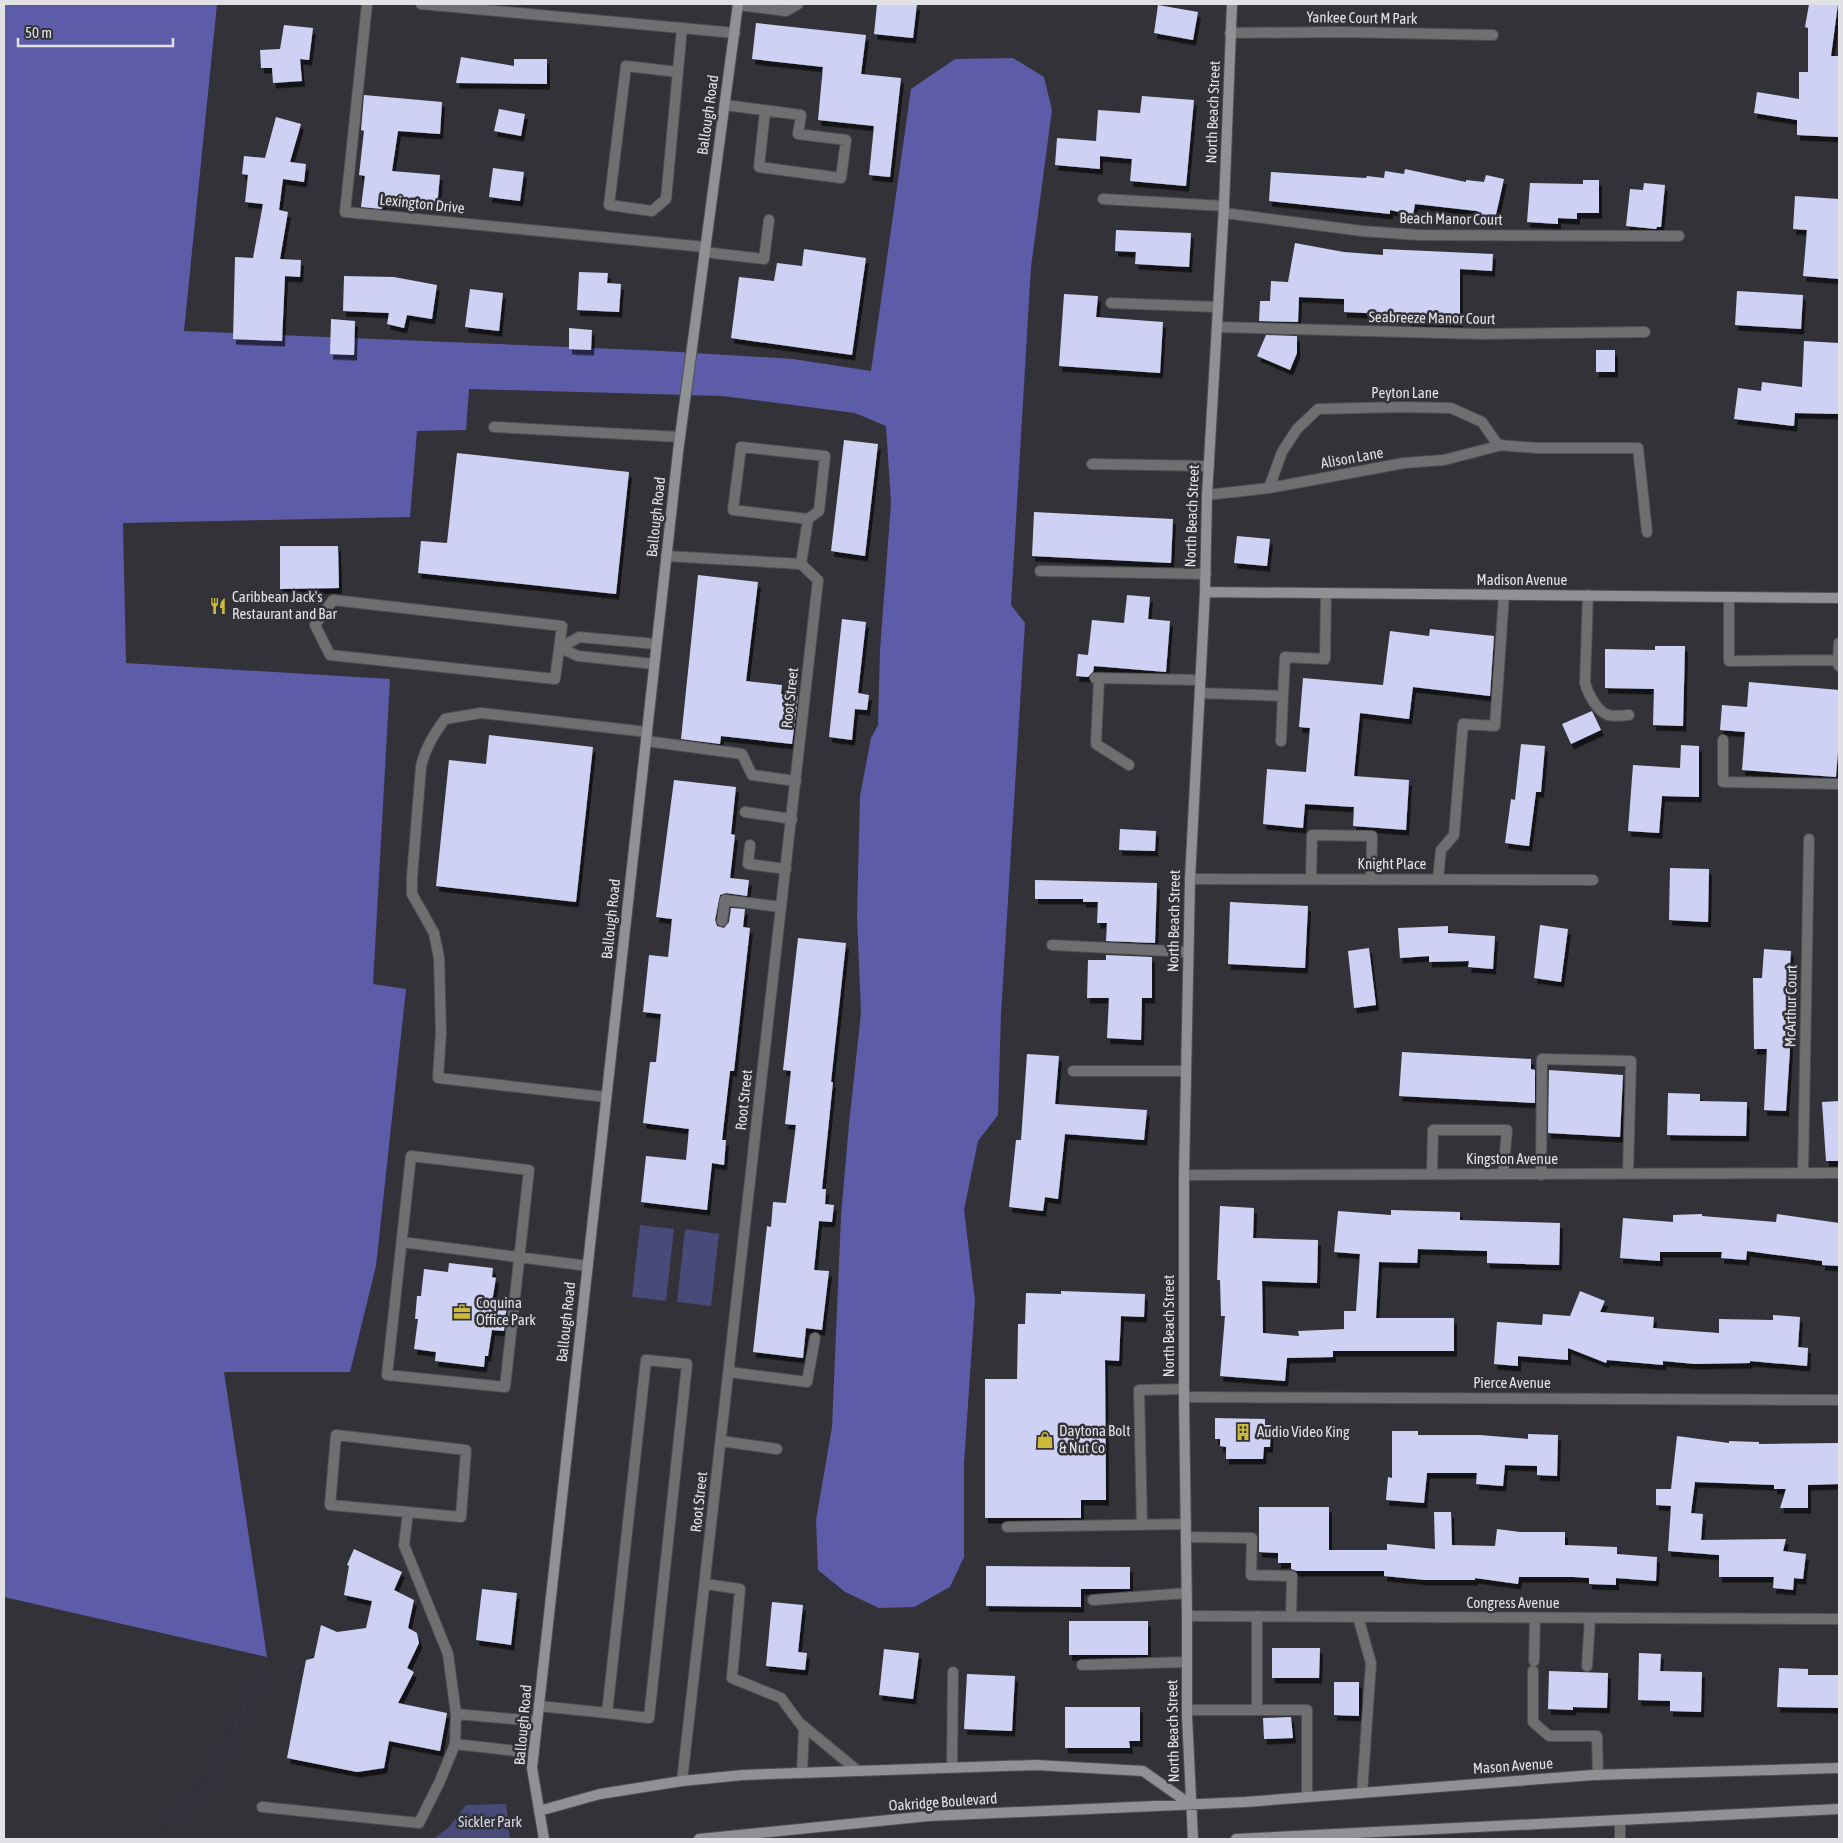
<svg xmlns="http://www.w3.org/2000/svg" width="1843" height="1843" viewBox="0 0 1843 1843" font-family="'Asap Condensed',sans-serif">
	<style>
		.green { fill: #484a7a }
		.water { fill: #5c5ca9 }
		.pier { fill: #323238 }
		.building { fill: #ced1f3; filter: url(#shadow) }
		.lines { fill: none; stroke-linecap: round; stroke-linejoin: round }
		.lane-casing { stroke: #4e4e54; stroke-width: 12 }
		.street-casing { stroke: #4e4e54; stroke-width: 12 }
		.secondary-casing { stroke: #4e4e54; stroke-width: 12 }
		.lane { stroke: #6f6f72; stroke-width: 10 }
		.street { stroke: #6f6f72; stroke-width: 10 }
		.secondary { stroke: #909195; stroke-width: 10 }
		.labels { text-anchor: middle; stroke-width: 5; stroke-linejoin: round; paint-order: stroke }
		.street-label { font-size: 15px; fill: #e2e2e6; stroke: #323238 }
		.poi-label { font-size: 15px; fill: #e2e2e6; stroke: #323238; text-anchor: start }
		.park-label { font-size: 15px; fill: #d6d8ee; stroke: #323238 }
	</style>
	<defs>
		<filter id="shadow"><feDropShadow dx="3" dy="5.5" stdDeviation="0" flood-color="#0009"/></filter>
	</defs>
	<rect width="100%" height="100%" fill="#323238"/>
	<!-- green -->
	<path class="green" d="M640,1225l34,4 -8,72 -34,-4z
		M685,1229l34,5 -8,72 -34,-4z
		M506,1804l4,35h-77l15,-11 18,-23z"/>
	<!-- water -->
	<path class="water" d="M4,4h213l-33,327 479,20 130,8 78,12 40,-282 44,-30 58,-1 31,19 8,33 -21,157 -20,338 14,18 -24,391 -3,101 -20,26 -14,69 11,90 -11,164v93l-14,30 -36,20 -35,1 -34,-16 -27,-22 -2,-50 16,-93 9,-211 8,-92 12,-111 -4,-96 3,-121 11,-58 7,-13 2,-75 11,-147 -5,-77 -31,-13 -133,-17 -253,-7 -3,41 -49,1 -7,86 -287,6 3,140 264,16 -17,305 33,5 -30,277 -26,106h-126l43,285 -54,118 -43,47 -7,17h-159z"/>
	<!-- pier -->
	<path class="pier" d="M4,1597l263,60 -54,118 -43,47 -3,7 2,1 -3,9h-162z"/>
	<!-- building -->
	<path class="building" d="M877,4h40l-4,34 -39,-4z
		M1809,4h29l-7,52h8v81l-42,-2v-15l-43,-7 3,-21 42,7v-27h9v-44l-3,-1z
		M1158,5l40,7 -5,28 -39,-7z
		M756,23l110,12 -5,39 40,4 -11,99 -21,-2 5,-49 -56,-6 5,-53 -71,-8z
		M284,25l29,3 -4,32 -9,-1 2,22 -29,2 -1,-15h-11l-1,-18 20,-1z
		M461,57l53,9v-7h33v25l-91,-1z
		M364,95l78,7 -2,32 -42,-3 -6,40 48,4 -3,32 -54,-4 -1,6 -21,-2 4,-31 -6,-1 5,-44 -3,-1z
		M1142,96l52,4 -8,86 -56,-5 2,-22 -32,-3v13l-45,-4 2,-27 39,3 2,-31 42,3z
		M499,109l26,5 -4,22 -27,-5z
		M276,117l25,7 -11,38 16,2 -2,18 -21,-3 -4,31 9,2 -8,47 21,1 -1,17 -15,-1 -3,65 -49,-2 2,-82 18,1 10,-54 -18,-2 3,-27 -6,-1 2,-18 21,2z
		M493,168l31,4 -4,29 -31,-4z
		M1405,169l61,13v-2l18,2 2,-7 18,4 -9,40 -18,-5v-3l-62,-7 -2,11 -23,-5v4l-121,-13 2,-29 95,6 1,-2 17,2 1,-7 19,3z
		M1583,180h16v33h-22v6l-19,-1v6l-31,-2 3,-39 53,1z
		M1644,183l21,2 -4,42h-4l-1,2 -30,-3 4,-37 13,1z
		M1795,196l44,3v80l-36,-3 4,-46 -14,-1z
		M1116,230l75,3 -2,34 -54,-3 1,-12 -21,-1z
		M1295,243l49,9 39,3v-6l110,5 -1,17 -32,-2v55l-52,-1v-8l-64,-3v-13l-45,-2 -1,25 -39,-1 1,-20h10l1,-20 17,1z
		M804,249l62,9 -14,97 -121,-17 8,-61 35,4 3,-18 25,3z
		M579,272l29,1 -1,10 14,1 -2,28 -42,-2z
		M344,276l50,1 43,8 -5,34 -25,-4 -3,13 -17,-4 2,-11 -46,-2z
		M470,289l33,4 -4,38 -34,-4z
		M1737,291l66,4 -2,34 -66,-4z
		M1064,294l34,2 -2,21 67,5 -3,51 -101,-7z
		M331,319l24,2 -1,34 -24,-1z
		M569,328l23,2 -1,20 -22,-1z
		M1266,335l31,1v17l-7,17 -33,-14z
		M1804,341l35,2v71l-44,-1 -1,13 -60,-7 4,-31 23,3 1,-9 40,5z
		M1596,350h19v22h-19z
		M844,440l34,4 -13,112 -34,-5z
		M457,453l172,19 -13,122 -198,-21 3,-32 26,2z
		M1034,512l139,7 -2,44 -139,-7z
		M1237,536l33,3 -3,27 -33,-3z
		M280,546h58l1,42 -59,1z
		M698,575l60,7 -12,99 36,4 -1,9 17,2 -6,48 -71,-8 -1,8 -39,-5z
		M1127,595l23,2 -2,22 22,2 -4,51 -72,-6 -1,6 -5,5 -12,-1 2,-22 10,1 4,-35 32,3z
		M842,619l24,3 -8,71 11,2 -2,15 -12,-1 -3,31 -23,-3z
		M1430,629l64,7 -4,60 -77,-9 -4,32 -49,-6 -6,63 55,4 -3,50 -53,-4 1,-19 -49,-3 -2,24 -40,-4 4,-55 39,3 4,-44 -11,-1 4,-49 80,7 7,-54 39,5z
		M1655,646h30l-2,80 -30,-1 1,-36 -49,-1v-39l50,1z
		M1749,682l90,8v48l-3,39 -94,-7 3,-38 -25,-2 2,-25 25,2z
		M1592,711l9,19 -30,14 -9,-20z
		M489,735l104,12 -17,155 -140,-16 13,-126 37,4z
		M1521,744l24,2 -4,46h-5l-7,54 -24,-3 6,-44 4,1z
		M1681,745l18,1v51l-37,-1 -3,37 -31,-2 5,-66 47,3z
		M674,780l62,7 -5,47 4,1 -5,43 19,2 -2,16 -21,-3 -6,2 -5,25 2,6 7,2 5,-6 2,-14 14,1 -2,18 7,1 -16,143h-4l-8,69h4l-2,25 -12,-2 -5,47 -66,-8 5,-46 40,4 3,-31 -46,-6 7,-61h6l5,-48 -18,-2 6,-57 19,2 4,-38 -16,-2z
		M1120,829l36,2 -1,20 -36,-1z
		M1670,868l39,1 -1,53 -39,-2z
		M1035,880l122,3 -2,60 -49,-2 1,-18h-10l1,-21h-15v-3h-48z
		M1230,902l78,4 -3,62 -77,-4z
		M1540,925l28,4 -7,53 -27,-4z
		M1448,926v7l47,3 -2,33 -25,-2 1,-6 -40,1v-6l-29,2 -2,-30z
		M798,938l48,5 -15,139h2l-11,107h4l-1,15 9,1 -2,17 -13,-1 -5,49 15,1 -7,59 -16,-2 -3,30 -50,-6 14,-126 4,1 2,-25 13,1 10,-78 -11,-1 6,-53 -8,-1z
		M1369,948l7,57 -22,3 -6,-57z
		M1764,949l27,2 -2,28h2l-2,26 1,44 -4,62 -22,-1 3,-61h-13l-1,-71h9z
		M1106,955l46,2v41h-10l-1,42 -34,-2 2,-40h-22l1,-38h18z
		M1402,1052l129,7v10l4,1v33l-136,-7z
		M1027,1054l32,2 -4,48 92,6 -3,30 -79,-6 -7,65 -13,-2 -2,14 -34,-4 7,-67h5z
		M1549,1070l74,5 -3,62 -72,-4z
		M1668,1093l32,1v7l47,1 -1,34 -79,-1z
		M1839,1101v60h-13l-4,-59z
		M1220,1206l34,2 -1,30 65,2 -1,43 -55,-2 1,52 36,3 -1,-5 46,-2v-18h12l4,-57 -26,-2 4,-41 53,4v-5l69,2v8l100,3 -1,42 -72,-2v-12l-69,-2 -1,14 -38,-1 -3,56h78v33h-121v6l-46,1 -2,23 -65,-5 5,-60h-4l-1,-36h-3z
		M1702,1214v2l74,6 1,-8 62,9v43l-17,-1v-4l-75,-10 -1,9 -25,-2 1,-6h-62v9l-40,-3 3,-40 50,4v-7z
		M449,1263l44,5 -1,9 4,1 -4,24 15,2 -3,27 -12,-1 -4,26h-3l-1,11 -49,-6 1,-9 -22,-3 4,-30h-3l2,-23h4l3,-27 24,3z
		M1061,1291l84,3 -1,23 -23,-1 -2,45 -14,-1 1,140h-25v18h-96v-139h32l1,-55h7l1,-31 35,1z
		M1580,1291l25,10 -5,11 54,5 -1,11 66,5v-14l54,1v-5l27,2 -2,30 10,1 -1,18 -57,-5v2l-55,1 -32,-3v4l-56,-5 -1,3 -38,-15v12l-50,-4v10l-24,-2 3,-42 45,3 1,-11 27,2z
		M1215,1418l50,1v6h6l-1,22h-6l-1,12h-37v-12l-6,-1v-7h-5z
		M1392,1431h26v4h62l48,4v-5l30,1 -1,41 -20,-1v-9l-32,-1 -2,21 -27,-2 1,-11h-50l-3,30 -38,-3 2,-23 4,1z
		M1677,1436l52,7v-2l30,1v2l80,-1v41l-31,1v23h-28l6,-19h-12v-4l-79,-3 -4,31 12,1 -2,26 85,-1 -3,12 23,3 -3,25 -9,-1 -1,12 -20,-2 1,-11h-55v-22l-51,-4 3,-45 -15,-1v-16h15z
		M1259,1507h70v43h58v-6l48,5 -1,-37h17l1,33 43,1 2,-17 23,3h45v13l52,2v7l40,3 -1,24 -40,-3v7l-27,-1v-6l-15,-1h-55l-1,7 -43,-6v2h-50l-41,-4v-5h-87l-6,-2v-6h-13v-10l-19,-1z
		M354,1549l48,23 -8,18 20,10 -6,28 9,5 2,10 -12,25 7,4 -16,31 49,10 -7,38 -51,-10 -5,27 -27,4 -70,-14 19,-98 8,-2 7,-33 16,7 29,-4 6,-27 -28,-6 5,-29 -2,-1z
		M986,1566l144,1v22h-49v18l-95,-1z
		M482,1589l35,4 -6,52 -35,-5z
		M772,1602l31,3 -5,47 9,1 -2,17 -39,-4z
		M1069,1621h79v34h-79z
		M1272,1648h48l-1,30h-47z
		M884,1649l35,4 -6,46 -34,-4z
		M1639,1653l22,1 -1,17 42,1 -1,40 -31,-1v-10l-32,-1z
		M1779,1668l29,1v6h31v33l-62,-1z
		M1549,1671l59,2 -1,35 -34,-1v3l-25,-1z
		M967,1674l48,2 -3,55 -48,-2z
		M1334,1682h25v34l-25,-1z
		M1065,1707h75v34h-11l1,7h-65z
		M1291,1717l2,21 -29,1 -1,-21z"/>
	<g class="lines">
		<!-- lane casing -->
		<g class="lane-casing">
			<path id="lane" d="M738,5l48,6 12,-7
				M678,72l-52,-6 -17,139 43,6 14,-12 16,-171
				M725,105l76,10 -3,19 48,6 -5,38 -82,-11 6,-56
				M1103,199l121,7
				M704,252l60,7 5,-39
				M1111,303l107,4
				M494,427l186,10
				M1092,464l117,2
				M801,564l7,-45 -75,-9 8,-63 84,9 -6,55 -11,8
				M1040,571l166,3
				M1588,595l-3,88c3,11 12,28 23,32 6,2 15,0 21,0
				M1729,597v64l107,-1 3,6
				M333,600l229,26 -7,53 -225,-24 -15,-30z
				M560,648l19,-11 77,7
				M560,648l18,8 76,8
				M1838,664l1,-21
				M1095,678l105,2
				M1200,693l83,3 -2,45
				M1283,696l2,-39 40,2 1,-66
				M1723,740v42l116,2
				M646,741l96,13 10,21 44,6
				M745,812l47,7
				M750,845l-2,19 38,5
				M1311,879l1,-44 60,1 -1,43
				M1438,879l3,-29 13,-15 9,-111 32,2 9,-131
				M722,921l3,-21 56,7
				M1052,945l136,7
				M1073,1071h113
				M606,1097l-168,-19 3,-46 -2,-74 -5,-25 -22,-39v-17l9,-110c4,-19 13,-33 24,-48l36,-6 166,19
				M411,1156l118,14 -24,217 -118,-12z
				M1432,1174l1,-44h74l-4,44
				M1541,1175l1,-116 89,2 -3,112
				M402,1242l186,24
				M729,1372l78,10 8,-44
				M721,1441l56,8
				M1142,1525l-3,-135 45,-1
				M1007,1527l179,-3
				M1186,1537l66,1 -1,37 41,1 -1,40
				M705,1584l35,5 -8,89 49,20 23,31 -2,44
				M1093,1600l94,-7
				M1257,1616v94
				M1358,1617l13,46 -9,130
				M1534,1661l1,-43
				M1082,1665l105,-3
				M1587,1666l3,-48
				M1533,1671v51l16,14h48l1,39
				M539,1706l68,7 39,-353 41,4 -38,354 -42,-5
				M1187,1710h120v87
				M456,1714l81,7
				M801,1724l57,47
				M455,1744l79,9
				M952,1767l1,-95
				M262,1807l157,16 21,-42 15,-37 1,-30 -8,-60 -44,-109 4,-33 -78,-7 6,-70 130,15 -5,67 -53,-5
				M1620,1820v19"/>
		</g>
		<!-- street casing -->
		<g class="street-casing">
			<path id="street" d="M367,4l-22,208 360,35
				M421,4l314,29
				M1230,33l111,-1 152,3
				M1224,213l138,18 56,4 261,1
				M1217,327l265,7 163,-2
				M1269,488l13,-36 15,-23 21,-20 82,-2 51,1 31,14 16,23 39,3h101l9,84
				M1207,495l62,-7 135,-25 40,-3 58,-15
				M666,556l135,8 17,16 -136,1201
				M1099,679l-3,65 33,21
				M1190,879l403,1
				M1803,1173l6,-334
				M1184,1175l655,-2
				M1184,1397l655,3
				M1187,1616l652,3"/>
		</g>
		<!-- secondary casing -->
		<g class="secondary-casing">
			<path id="secondary" d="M1205,592l634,6
				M539,1811l61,-17 82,-13 61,-6 293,-10 107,6 47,33
				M544,1839l-12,-71 146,-1316 60,-448
				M699,1839l230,-23 316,-14 348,-27 246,-7
				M1193,1839l-6,-123v-100l-3,-219v-222l6,-296 15,-287 2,-97 17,-289 8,-202
				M1236,1839l603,-30"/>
		</g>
		<!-- lane -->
		<use href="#lane" class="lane"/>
		<!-- street -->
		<use href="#street" class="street"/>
		<!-- secondary -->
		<use href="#secondary" class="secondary"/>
	</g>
	<!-- icons -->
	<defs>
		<g id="restaurant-bare" transform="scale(1.35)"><path d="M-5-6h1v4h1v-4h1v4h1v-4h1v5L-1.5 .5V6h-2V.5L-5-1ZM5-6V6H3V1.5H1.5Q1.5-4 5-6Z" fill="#ccb939" stroke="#323238" stroke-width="2.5" paint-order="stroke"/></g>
		<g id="office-bare" transform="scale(1.35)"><path d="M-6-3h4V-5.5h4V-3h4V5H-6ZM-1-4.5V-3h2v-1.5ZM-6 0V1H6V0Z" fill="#ccb939" stroke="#323238" stroke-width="2.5" paint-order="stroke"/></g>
		<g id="building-bare" transform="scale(1.35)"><path d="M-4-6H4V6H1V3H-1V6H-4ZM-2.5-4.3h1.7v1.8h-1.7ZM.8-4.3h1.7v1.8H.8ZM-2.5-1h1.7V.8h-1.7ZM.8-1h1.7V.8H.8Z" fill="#ccb939" stroke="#323238" stroke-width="2.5" paint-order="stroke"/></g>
		<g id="shop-bare" transform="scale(1.35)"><path d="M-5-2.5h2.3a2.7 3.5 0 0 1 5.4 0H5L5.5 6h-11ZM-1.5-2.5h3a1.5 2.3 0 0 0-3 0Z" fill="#ccb939" stroke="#323238" stroke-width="2.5" paint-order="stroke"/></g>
	</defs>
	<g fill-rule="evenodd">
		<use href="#restaurant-bare" x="218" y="606"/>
		<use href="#office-bare" x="462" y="1312"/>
		<use href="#building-bare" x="1243" y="1432"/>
		<use href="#shop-bare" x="1045" y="1440"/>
	</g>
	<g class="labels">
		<!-- street labels -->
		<g class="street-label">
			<text transform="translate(1362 18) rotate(1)" y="5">Yankee Court M Park</text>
			<text transform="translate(1213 112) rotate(-88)" y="5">North Beach Street</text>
			<text transform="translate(708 115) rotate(-82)" y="5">Ballough Road</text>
			<text transform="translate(422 204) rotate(6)" y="5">Lexington Drive</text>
			<text transform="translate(1451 219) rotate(1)" y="5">Beach Manor Court</text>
			<text transform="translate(1432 318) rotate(1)" y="5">Seabreeze Manor Court</text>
			<text x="1405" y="398">Peyton Lane</text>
			<text transform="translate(1352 458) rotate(-10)" y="5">Alison Lane</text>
			<text transform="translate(1192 516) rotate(-88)" y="5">North Beach Street</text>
			<text transform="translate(656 517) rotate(-84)" y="5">Ballough Road</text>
			<text x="1522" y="585">Madison Avenue</text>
			<text transform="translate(790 698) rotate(-84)" y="5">Root Street</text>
			<text x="1392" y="869">Knight Place</text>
			<text transform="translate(611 919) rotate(-84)" y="5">Ballough Road</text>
			<text transform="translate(1174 921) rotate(-89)" y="5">North Beach Street</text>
			<text transform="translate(1791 1006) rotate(-89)" y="5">McArthur Court</text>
			<text transform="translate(744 1100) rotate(-84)" y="5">Root Street</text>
			<text x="1512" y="1164">Kingston Avenue</text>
			<text transform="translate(566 1322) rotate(-84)" y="5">Ballough Road</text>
			<text transform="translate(1169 1326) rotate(-90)" y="5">North Beach Street</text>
			<text x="1512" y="1388">Pierce Avenue</text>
			<text transform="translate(699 1502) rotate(-84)" y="5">Root Street</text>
			<text x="1513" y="1608">Congress Avenue</text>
			<text transform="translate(523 1725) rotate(-85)" y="5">Ballough Road</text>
			<text transform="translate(1173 1731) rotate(-91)" y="5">North Beach Street</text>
			<text transform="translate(1513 1766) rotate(-4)" y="5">Mason Avenue</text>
			<text transform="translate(943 1802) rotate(-4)" y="5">Oakridge Boulevard</text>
		</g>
		<!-- poi labels -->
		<g class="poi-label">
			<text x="232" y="602">Caribbean Jack's<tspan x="232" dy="17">Restaurant and Bar</tspan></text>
			<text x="476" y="1308">Coquina<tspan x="476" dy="17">Office Park</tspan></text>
			<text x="1059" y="1436">Daytona Bolt<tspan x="1059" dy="17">&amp; Nut Co</tspan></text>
			<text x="1257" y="1437">Audio Video King</text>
		</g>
		<!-- park labels -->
		<g class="park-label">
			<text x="490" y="1827">Sickler Park</text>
		</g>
	</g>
	<!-- border -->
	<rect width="1843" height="1843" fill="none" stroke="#e2e2e6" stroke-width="10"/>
	<!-- scale -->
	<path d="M18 38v8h155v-8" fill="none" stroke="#e2e2e6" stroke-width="2.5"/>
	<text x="25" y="38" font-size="15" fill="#e2e2e6" stroke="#323238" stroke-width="4" paint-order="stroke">50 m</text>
</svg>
